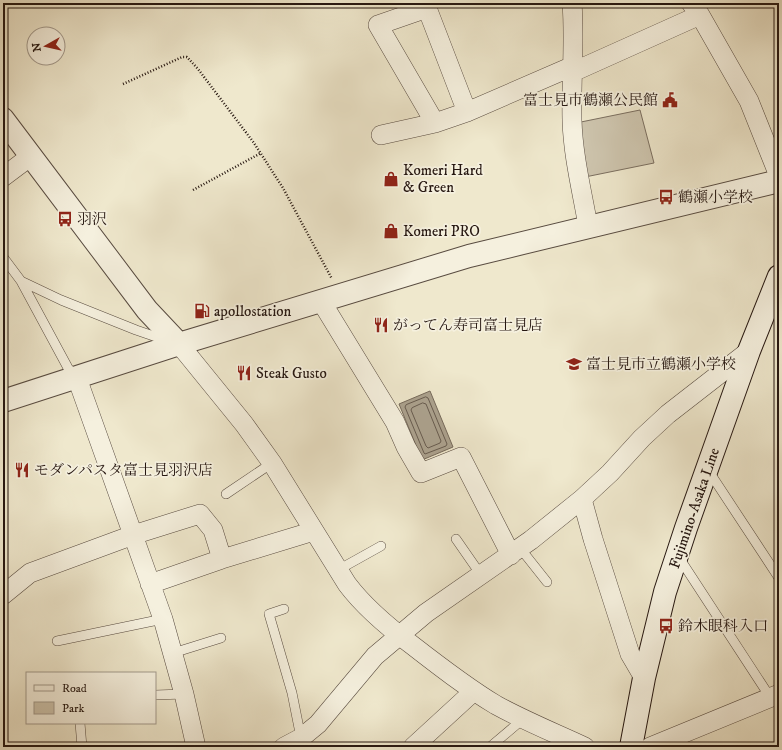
<svg xmlns="http://www.w3.org/2000/svg" width="782" height="750" viewBox="0 0 782 750" font-family="'IM FELL DW Pica','Noto Serif JP',serif">
	<style>
		.green { fill: #cdc4ad; stroke: #7a6e5f }
		.water { fill: #aba18d; stroke: #766a5b }
		.lines { fill: none; stroke-linecap: round; stroke-linejoin: round }
		.shore { stroke: #685c4f; stroke-width: 1 }
		.service-casing { stroke: #584b40; stroke-width: 10 }
		.minor-casing { stroke: #584b40; stroke-width: 20 }
		.tertiary-casing { stroke: #584b40; stroke-width: 24 }
		.secondary-casing { stroke: #261711; stroke-width: 24 }
		.path { stroke: #261711; stroke-width: 2.5; stroke-dasharray: 1 2; stroke-linecap: butt }
		.service { stroke: #f5f0de; stroke-width: 9 }
		.minor { stroke: #f5f0de; stroke-width: 19 }
		.tertiary { stroke: #f5f0de; stroke-width: 22 }
		.secondary { stroke: #f5f0de; stroke-width: 22 }
		.labels { text-anchor: middle; stroke-width: 3.5; stroke-linejoin: round; paint-order: stroke }
		.poi-label { font-size: 15px; fill: #261711; stroke: #f5f0de; text-anchor: start }
		.street-label { font-size: 15px; fill: #261711; stroke: #f5f0de }
	</style>
	<rect width="100%" height="100%" fill="#efe8cd"/>
	<filter id="stains"><feTurbulence type="fractalNoise" baseFrequency=".005" numOctaves="4"/><feColorMatrix values="0 0 0 0 .2 0 0 0 0 .09 0 0 0 0 .02 0 0 0 .5 -.17"/></filter>
	<radialGradient id="worn" r=".72"><stop offset=".6" stop-color="#630" stop-opacity="0"/><stop offset="1" stop-color="#630" stop-opacity=".3"/></radialGradient>
	<!-- green -->
	<path class="green" d="M640,110l14,53 -69,14 -9,-54z"/>
	<!-- water -->
	<path class="water" d="M430,391l23,56 -31,13 -23,-56z"/>
	<g class="lines">
		<!-- shore -->
		<path class="shore" d="M426,397l2,1 19,46 -1,2 -21,8 -1,-1 -19,-46 1,-2z
			M423,403l3,1 15,37 -1,2 -12,5 -2,-2 -15,-36 1,-2z"/>
		<!-- service casing -->
		<g class="service-casing">
			<path id="service" d="M3,257l18,24 40,19 75,30 32,11
				M21,281l47,87 8,9
				M708,470l71,108
				M226,494l46,-31
				M456,539l25,36
				M520,548l27,34
				M678,556l92,141
				M338,570l43,-24
				M284,609l-15,5 23,79 9,45
				M57,641l106,-22
				M173,653l48,-15
				M155,695l29,-1
				M80,723l2,24
				M490,747l33,-28"/>
		</g>
		<!-- minor casing -->
		<g class="minor-casing">
			<path id="minor" d="M572,3c3,39 -1,78 0,117 1,36 10,71 16,106
				M691,3l9,12 49,86 30,75
				M573,72l127,-57
				M435,123l-57,-98 49,-17 40,104
				M381,135l54,-12 32,-11 106,-46
				M3,177l28,-21
				M321,301l74,121 11,25 15,26 40,-16 50,98
				M179,344l65,80 28,39 75,121c18,24 41,43 65,61 27,21 54,42 84,60 29,16 59,28 89,42
				M77,378l86,241 21,75 12,53
				M582,499l11,40 37,115 14,24
				M150,584l72,-25 92,-28
				M3,595l27,-22 103,-38 67,-21 13,16 9,29
				M284,747l17,-9 17,-14 57,-68 51,-43 105,-73 51,-41 28,-26 32,-35 26,-24 81,-63
				M413,747l61,-56
				M650,747l129,-53"/>
		</g>
		<!-- tertiary casing -->
		<g class="tertiary-casing">
			<path id="tertiary" d="M3,119l144,191 32,34
				M3,401l176,-57 290,-88 310,-75"/>
		</g>
		<!-- secondary casing -->
		<g class="secondary-casing">
			<path id="secondary" d="M631,747l13,-69 21,-86 21,-64 63,-177 30,-75"/>
		</g>
		<!-- path -->
		<path class="path" d="M123,84l59,-27h5l11,12 56,74 29,45 49,91
			M193,190l68,-37"/>
		<!-- service -->
		<use href="#service" class="service"/>
		<!-- minor -->
		<use href="#minor" class="minor"/>
		<!-- tertiary -->
		<use href="#tertiary" class="tertiary"/>
		<!-- secondary -->
		<use href="#secondary" class="secondary"/>
	</g>
	<!-- icons -->
	<defs>
		<g id="civic-bare" transform="scale(1.2)"><path d="M-.6-6.5H3V-4.5H.6V-3L4-1V1h2V6H-6V1h2V-1L-.6-3ZM-1.2 2.5V6h2.4V2.5Z" fill="#8f2418" stroke="#f5f0de" stroke-width="2.5" paint-order="stroke"/></g>
		<g id="shop-bare" transform="scale(1.2)"><path d="M-5-2.5h2.3a2.7 3.5 0 0 1 5.4 0H5L5.5 6h-11ZM-1.5-2.5h3a1.5 2.3 0 0 0-3 0Z" fill="#8f2418" stroke="#f5f0de" stroke-width="2.5" paint-order="stroke"/></g>
		<g id="bus-bare" transform="scale(1.2)"><path d="M-5-6H5V4H4V6H2V4H-2V6H-4V4H-5ZM-3.5-4V0h7V-4ZM-3.5 1.2v1.5H-2V1.2ZM2 1.2v1.5H3.5V1.2Z" fill="#8f2418" stroke="#f5f0de" stroke-width="2.5" paint-order="stroke"/></g>
		<g id="fuel-bare" transform="scale(1.2)"><path d="M-5.5-6h7V0h2V4h1.3V-2.5L3-4.5l.8-.8L6-3V5H2.5V1h-1V6h-7ZM-4.2-4.7v3.2H.2V-4.7Z" fill="#8f2418" stroke="#f5f0de" stroke-width="2.5" paint-order="stroke"/></g>
		<g id="restaurant-bare" transform="scale(1.2)"><path d="M-5-6h1v4h1v-4h1v4h1v-4h1v5L-1.5 .5V6h-2V.5L-5-1ZM5-6V6H3V1.5H1.5Q1.5-4 5-6Z" fill="#8f2418" stroke="#f5f0de" stroke-width="2.5" paint-order="stroke"/></g>
		<g id="school-bare" transform="scale(1.2)"><path d="M0-5L7-2L0 1L-7-2ZM-4 1L0 2.5L4 1V4Q0 6-4 4Z" fill="#8f2418" stroke="#f5f0de" stroke-width="2.5" paint-order="stroke"/></g>
	</defs>
	<g fill-rule="evenodd">
		<use href="#civic-bare" x="670" y="100"/>
		<use href="#shop-bare" x="391" y="179"/>
		<use href="#bus-bare" x="666" y="197"/>
		<use href="#bus-bare" x="65" y="219"/>
		<use href="#shop-bare" x="391" y="231"/>
		<use href="#fuel-bare" x="202" y="311"/>
		<use href="#restaurant-bare" x="381" y="325"/>
		<use href="#school-bare" x="574" y="364"/>
		<use href="#restaurant-bare" x="244" y="373"/>
		<use href="#restaurant-bare" x="22" y="470"/>
		<use href="#bus-bare" x="666" y="626"/>
	</g>
	<g class="labels">
		<!-- poi labels -->
		<g class="poi-label">
			<text x="658" y="105" text-anchor="end">富士見市鶴瀬公民館</text>
			<text x="403" y="175">Komeri Hard<tspan x="403" dy="17">&amp; Green</tspan></text>
			<text x="678" y="202">鶴瀬小学校</text>
			<text x="77" y="224">羽沢</text>
			<text x="403" y="236">Komeri PRO</text>
			<text x="214" y="316">apollostation</text>
			<text x="393" y="330">がってん寿司富士見店</text>
			<text x="586" y="369">富士見市立鶴瀬小学校</text>
			<text x="256" y="378">Steak Gusto</text>
			<text x="34" y="475">モダンパスタ富士見羽沢店</text>
			<text x="678" y="631">鈴木眼科入口</text>
		</g>
		<!-- street labels -->
		<g class="street-label">
			<text transform="translate(694 508) rotate(-71)" y="5">Fujimino-Asaka Line</text>
		</g>
	</g>
	<!-- margin -->
	<rect width="782" height="750" fill="none" stroke="#efe8cd" stroke-width="16"/>
	<rect x="4" y="4" width="774" height="742" fill="none" stroke="#261711" stroke-width="2"/>
	<rect x="8" y="8" width="766" height="734" fill="none" stroke="#261711"/>
	<!-- legend -->
	<rect x="26" y="672" width="130" height="52" fill="#f5f0de" stroke="#a2998c"/>
	<rect x="34" y="685" width="20" height="6" fill="#f5f0de" stroke="#a2998c"/>
	<text x="62" y="692" font-size="12" fill="#261711">Road</text>
	<rect x="34" y="702" width="20" height="12" fill="#cdc4ad" stroke="#a2998c"/>
	<text x="62" y="712" font-size="12" fill="#261711">Park</text>
	<!-- north arrow -->
	<g transform="translate(46 46) rotate(262)"><circle r="19" fill="#f5f0de" stroke="#a2998c"/>
	<path d="M0-3L7 15L0 10L-7 15Z" fill="#8f2418"/>
	<text y="-6" font-size="11" font-weight="bold" text-anchor="middle" fill="#261711">N</text>
	</g>
	<rect width="100%" height="100%" filter="url(#stains)"/>
	<rect width="100%" height="100%" fill="url(#worn)"/>
</svg>
